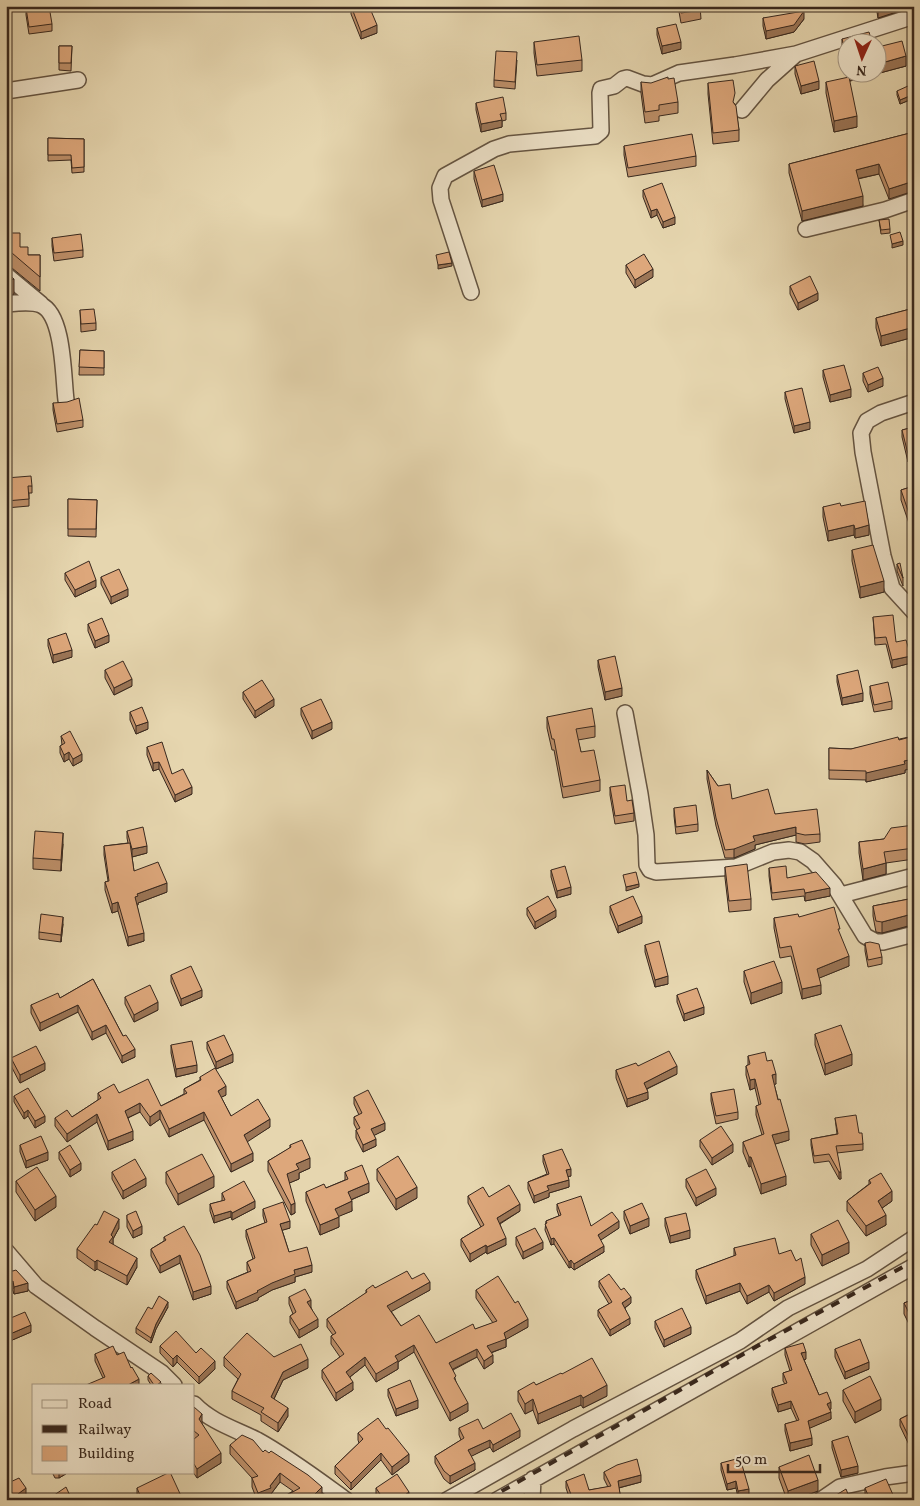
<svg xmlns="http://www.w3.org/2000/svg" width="920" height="1506" viewBox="0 0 920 1506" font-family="Vollkorn,serif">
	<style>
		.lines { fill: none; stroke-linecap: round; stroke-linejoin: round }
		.minor-casing { stroke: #645442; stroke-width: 18 }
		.minor { stroke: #efe4cb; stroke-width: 15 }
		.rail { stroke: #38281e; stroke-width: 4; stroke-dasharray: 9 9; stroke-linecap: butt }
		.wall { fill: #be906a; stroke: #38281e }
		.shaded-wall { fill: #9b7556; stroke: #38281e }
		.building { fill: #dda77b; stroke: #38281e }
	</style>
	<rect width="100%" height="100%" fill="#e6d6af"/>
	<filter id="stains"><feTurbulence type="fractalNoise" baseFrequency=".004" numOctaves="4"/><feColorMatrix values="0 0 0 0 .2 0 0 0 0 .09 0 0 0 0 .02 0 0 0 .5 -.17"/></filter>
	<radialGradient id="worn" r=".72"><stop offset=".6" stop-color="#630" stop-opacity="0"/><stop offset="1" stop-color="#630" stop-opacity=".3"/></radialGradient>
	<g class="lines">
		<!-- minor casing -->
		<g class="minor-casing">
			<path id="minor" d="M6,91l72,-11
				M742,110l25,-30 28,-25
				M806,229l79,-19 29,-10
				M6,275l35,29
				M471,292l-30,-92 -1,-12 5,-12 49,-27 15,-5 86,-8 6,-5 -1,-38 1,-4 13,-3 9,-7 4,-1 16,6 9,1 27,-12 56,-8 61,-11 118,-38
				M6,304c11,-1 26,-3 35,1 23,10 22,72 25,95
				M914,402l-33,11 -14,8 -6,12 2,19 20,104 9,32 22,24
				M625,713l15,81 6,41 1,30 3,5 6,2 80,-5 37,-15 16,-2 11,2 13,9 21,24 31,51 11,6h7l31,-8
				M841,895l73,-19
				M6,1251l30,35 59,42 67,45 12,12
				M194,1404c17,18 41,25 63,36 31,17 60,39 89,60
				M447,1500l126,-71 167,-88 48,-33 79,-39 47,-31
				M497,1500l417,-234
				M532,1500l1,-21
				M821,1500l19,-13 45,-10 29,-4"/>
		</g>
		<!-- minor -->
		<use href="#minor" class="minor"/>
		<!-- rail -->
		<path class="rail" d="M486,1500l275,-156 153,-83"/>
	</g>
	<!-- wall -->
	<path class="wall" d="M351,6l26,27 -16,6 -10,-25z
		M678,6h22l1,13 -20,4z
		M876,6h33v2l-31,10z
		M26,8l26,16v7l-23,3 -3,-19z
		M763,18l41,1 -10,13 -28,7 -3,-13z
		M657,28l24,21 -19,5 -5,-19z
		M842,39l6,3v29l-6,-22z
		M534,42l48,18v11l-45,5 -3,-23z
		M59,46h13l-1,25 -12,-1z
		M914,59v20l-4,-12v-7z
		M517,60l-2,29 -21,-2v-7z
		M795,66l24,23 -18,5 -6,-20z
		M906,66l-56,15 -2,-9h30z
		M641,82l37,20v11l-19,3v5l-14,2 -4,-30z
		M826,82l31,45 -23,5 -8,-39z
		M708,83l27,21 4,26v11l-26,3 -5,-50z
		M897,91l15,8 -12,5 -3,-9z
		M476,103l30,10v7l-4,1v6l-21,5 -5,-22z
		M914,132l-25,67 -10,-25 -21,5 5,27 -61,15 -13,-48v-9z
		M48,138l36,1v33l-12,1 -1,-13 -23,1z
		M624,146l72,10v10l-68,11 -4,-22z
		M474,171l29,30 -21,6 -8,-28z
		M643,190l32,34 -12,4 -6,-13 -6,3 -8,-21z
		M879,220l11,9v4l-9,1z
		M6,233l22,22h12v36l-28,-23 -6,-2z
		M52,238l31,12v7l-29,4 -2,-15z
		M626,265l27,12 -18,11 -9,-15z
		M790,286l28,14 -20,10 -8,-16z
		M914,308v29l-33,9 -5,-18v-10z
		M80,310l16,13v7l-15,2z
		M80,350l24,1v24h-25z
		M823,370l28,27 -21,5 -7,-25z
		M863,373l20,13 -15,6 -5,-11z
		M785,392l25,37 -16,4 -9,-34z
		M53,403l30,17v7l-26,5 -4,-22z
		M914,427v33l-6,2 -6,-25v-7z
		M6,478l26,8v7h-3v13l-23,2z
		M914,486v52l-13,-38v-10z
		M68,499l29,1 -1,37 -28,-1z
		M841,506l28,29 -14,3 -1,-3 -26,6 -5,-24v-10z
		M911,540h3v23l-3,-13z
		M852,550l32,42 -24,6 -8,-37z
		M897,564l6,14v8l-6,-15z
		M65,573l31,14 -21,10 -10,-17z
		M101,577l27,19 -17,8 -10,-20z
		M873,617l23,25 15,21 -19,5 -6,-24 -11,1z
		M88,624l21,18 -14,6 -7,-17z
		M48,639l24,18 -19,6 -5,-17z
		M598,660l24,36 -17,4 -7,-33z
		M105,670l27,16 -18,9 -9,-17z
		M837,675l26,26 -21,4 -5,-23z
		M870,686l22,15v8l-18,3 -4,-18z
		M243,692l31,14 -19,12 -12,-19z
		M301,708l31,21 -20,10 -11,-24z
		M130,712l18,17 -12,5 -6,-14z
		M547,717l48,9v11l-17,3 3,12 19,28v11l-37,7 -9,-48h-2l-5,-22z
		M61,736l21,25 -9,5 -4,-7 -5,3 -4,-9v-7l2,-1z
		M914,736v32l-9,2v3l-39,9v-2l-37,-1v-31l22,1z
		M147,747l25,27 20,20 -17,8 -16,-33 -6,2 -6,-16z
		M707,770l11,16 14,13 43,15 45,20v8l-15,2 -9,-2v-7l-41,10v4l-21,9h-9l-9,-32 -9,-47z
		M610,787l17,14 7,12v8l-19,3 -5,-29z
		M674,808l24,16v7l-22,3 -2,-18z
		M914,825v34l-28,4v11l-23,6 -4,-27v-11l25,-3z
		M127,831l20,22 -15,4 2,14 33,21 -29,11v2h-1l7,36 -16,5 -10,-35 -6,2 -7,-23v-8l3,-1 -4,-26v-9l24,-3 -1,-5z
		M63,844l-2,27 -28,-2v-11z
		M725,867l26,32v11l-22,2 -4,-34z
		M769,868l18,10 43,18 -25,5 -1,-5 -32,4 -3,-24z
		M551,870l20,24 -14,4 -6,-21z
		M914,898v27h-2l-30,8 -6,-1 -3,-16v-10z
		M610,906l32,17 -24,10 -8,-20z
		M527,908l29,9 -21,12 -8,-14z
		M799,917l41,18 9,31 -30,12 2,16 -19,5 -11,-43 -11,2 -6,-30v-10z
		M63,924l-2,18 -22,-3v-7z
		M865,943l17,14v7l-14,3 -3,-16z
		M645,945l23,39 -13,3 -10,-35z
		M744,971l38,22 -31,11 -7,-22z
		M171,975l31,22 -21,9 -10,-24z
		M93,979l30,57 12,21 -13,6 -16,-30 -14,7 -14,-28 -38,19 -9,-18v-8l29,-7z
		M677,995l27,19 -20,7 -7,-19z
		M125,997l33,13 -24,12 -9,-18z
		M815,1034l37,31 -27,10 -10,-30z
		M207,1042l26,20 -17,7 -9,-20z
		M171,1045l26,27 -21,5 -5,-24z
		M748,1056l19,5 9,23h-2l15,56 -14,4 11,41 -25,9 -10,-28 -2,1 -6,-15v-10l19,-7 -6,-20v-9l3,-1 -4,-17 -5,2 -4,-15v-9l2,-1z
		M11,1058l34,12 -25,13 -9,-17z
		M638,1066l39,8 -30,15 1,10 -21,8 -11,-29v-8z
		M200,1077l26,18 -5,2 10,19 39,11 -23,14 6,20 -22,11 -27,-52 -35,17 -9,-18 -10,7 -10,-14 -12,6 5,22 -25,10 -11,-28 -30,20 -12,-16v-8l17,-1 26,-17v-7h21l42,13 23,-12v-5l16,-9z
		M711,1093l27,19v7l-22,5 -5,-23z
		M14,1096l31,26 -10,6 -7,-12 -4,3 -10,-17z
		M354,1097l31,33 -11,5 2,11 -13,6 -7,-14v-8h1l-3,-6v-7l5,-2 -5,-11z
		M835,1118l24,15 4,11v6l-26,3 4,26h-2l-10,-18 -15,2 -3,-18v-6l26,-5z
		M700,1140l33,12 -21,13 -12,-18z
		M20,1145l28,15 -22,8 -6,-16z
		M290,1145l20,23 -11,5v6l-10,4 6,30 -4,2 -23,-44v-10l22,-13z
		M59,1152l22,18 -11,7 -11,-18z
		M543,1155l28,21h-3l1,11 -20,6v4l-15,6 -6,-14v-7l19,-8 -4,-12z
		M377,1169l40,29 -21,12 -19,-30z
		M112,1172l34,14 -23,13 -11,-20z
		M166,1172l48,15 -36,18 -12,-22z
		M345,1172l24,20 -18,8 1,11 -14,5 1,11 -19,8 -14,-34v-9l20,-4 19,-8z
		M686,1179l30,16 -20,11 -10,-19z
		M869,1180l23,21 -10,7 4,17 -20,11 -19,-25v-10l22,-17z
		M16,1181l40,26 -21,14 -19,-29z
		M222,1193l33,15 -23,12 -1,-3 -17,6 -4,-12v-7l12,-3z
		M468,1196l21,1 31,14 -20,13 6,21 -19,9 -1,-2 -16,10 -9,-16v-7l20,-12 -13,-24z
		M557,1204l34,22 28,2 -19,12 4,12 -30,18 -3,-3 -2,1 -15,-24 -3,1 -6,-15 1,-9 13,-5 -2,-6z
		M263,1209l27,19 -8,2 7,22 23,20 -17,5v5l-23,8 -14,8v2l-22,9 -9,-21v-7l21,-9 -1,-2v-8l6,-3 -7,-22v-7l19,-7 -2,-7z
		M624,1211l25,15 -19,8 -6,-15z
		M127,1215l15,19 -9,4 -6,-11z
		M665,1218l25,20 -20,5 -5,-17z
		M97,1225l22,3 -6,11v6l24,22 -10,18 -30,-16 -2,2 -18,-13v-9z
		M811,1234l38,19 -27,13 -11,-21z
		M164,1237l47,57 -18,6 -13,-37 -20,10 -9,-17v-7l13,-8z
		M516,1237l27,12 -20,10 -7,-14z
		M734,1248l45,6 26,30 -31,17 -5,-9 -22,12 -7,-13 -34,13 -10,-26v-8l38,-14z
		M6,1273l22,18 -14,3z
		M412,1279l18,11 -39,21 10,15 35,17 57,-20 -17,-25v-8l52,37 -22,12v8l-15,6 2,10 -9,6 -7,-12 -24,13 3,12 12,29 -18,10 -36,-69 -16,10v7l-22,13 -11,-17 -15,12 3,13 -17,11 -14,-23v-8l18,-13 -9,-13v-8l2,-1 -6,-8v-8l39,-26v-3z
		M599,1281l32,22 -6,5 5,16 -20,12 -12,-20v-6l11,-6 -10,-17z
		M289,1297l22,10 7,20 -19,11 -9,-15v-7l3,-2 -4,-10z
		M914,1299v35l-10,-20v-11z
		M168,1307l-12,22 -5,14 -15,-10v-5l16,-19z
		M6,1320l25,12 -21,9 -4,-9z
		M655,1321l36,13 -27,13 -9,-19z
		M160,1346l36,7 19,16 -16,15 -22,-22 -4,5 -13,-14z
		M785,1348l21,11 -2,1 15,35 12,14 -1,1 1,9 -22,9 3,17 -22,6 -5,-20v-7l12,-3 -6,-13 -13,4 -6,-17v-7l13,-4 -2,-3v-8l7,-2 -5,-16z
		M835,1349l34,20 -24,10 -10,-22z
		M95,1354l22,1 14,13 8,17 -36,-7 -8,-17z
		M224,1357h50l34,11 -25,12 -9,19 14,17 -10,16 -17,-11v-6l-29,-16v-8l6,-12 -14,-13z
		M562,1374l45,22 -24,12 -2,-3 -43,19 -5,-14 -8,4 -7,-13v-10l18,-6z
		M148,1376l13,9h-10l-3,-5z
		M388,1389l30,19 -22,8 -8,-20z
		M843,1390l38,20 -26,13 -12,-22z
		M194,1407l27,56 -24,15 -4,-6z
		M914,1412v35l-3,2 -11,-23v-7z
		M459,1428l24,1 37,8 -27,15 -3,-5 -19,9 4,14 -25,14 -6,-5 -9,-16v-7l26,-16 -2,-5z
		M358,1433l51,29 -17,13 -11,-15 -30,30 -16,-16v-8l24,-23 -1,-3z
		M832,1441l26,32 -17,4 -9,-29z
		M230,1445l33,7 59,44 -4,4h-40l15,-9 -13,-9 -9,12v3l-8,3h-6l-5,-13v-9l-22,-24z
		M721,1463l28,32 -11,3 -2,-10 -9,2 -6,-20z
		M779,1467l39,24 -24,9h-7l-8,-22z
		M52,1472h17l-10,6h-4z
		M604,1472l37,10 -22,6 2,12h-51l-4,-12v-7l23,9 19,-3 -4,-8z
		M6,1484l20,10 -4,4 -13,-3 -3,-4z
		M137,1488l45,12h-43l-2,-5z
		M376,1488l33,12h-30l-3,-5z
		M865,1488l29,12h-27l-2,-5z"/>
	<!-- shaded-wall -->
	<path class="shaded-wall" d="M769,6h17l-17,6z
		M880,6h29v2l-31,10v-11z
		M804,11v8l-10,13 -28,7v-8z
		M377,25v8l-16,6v-7z
		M681,42v7l-19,5v-8z
		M906,56v10l-56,15v-9h28v-8z
		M819,81v8l-18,5v-8z
		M912,95v4l-12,5v-4z
		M857,116v11l-23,5v-11z
		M502,120v7l-21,5v-8z
		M879,164v10l-23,5v-9z
		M914,181v10l-25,8v-10z
		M503,194v7l-21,6v-7z
		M863,196v10l-61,15v-10z
		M657,209v6l-6,3v-7z
		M675,217v7l-12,4v-6z
		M903,241v4l-11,3v-4z
		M452,263v3l-14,3v-4z
		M653,269v8l-18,11v-8z
		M14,279v15l-8,2v-15z
		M818,293v7l-20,10v-7z
		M914,327v10l-33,9v-10z
		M883,378v8l-15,6v-7z
		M851,389v8l-21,5v-7z
		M810,422v7l-16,4v-7z
		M914,453v7l-6,2v-8z
		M854,525v10l-26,6v-10z
		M869,525v10l-14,3v-9z
		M96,580v7l-21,10v-7z
		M884,581v11l-24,6v-11z
		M128,589v7l-17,8v-7z
		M109,635v7l-14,6v-7z
		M72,650v7l-19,6v-8z
		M911,656v7l-19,5v-8z
		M132,679v7l-18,9v-7z
		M622,688v8l-17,4v-8z
		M863,693v8l-21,4v-7z
		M274,699v7l-19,12v-7z
		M148,722v7l-12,5v-8z
		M332,722v7l-20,10v-8z
		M69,752v7l-5,3v-7z
		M82,754v7l-9,5v-7z
		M914,759v9l-9,2v3l-39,9v-9l38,-12z
		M159,762v7l-6,2v-8z
		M192,787v7l-17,8v-7z
		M796,827v8l-41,10v4l-21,9v-9l19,-13z
		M63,833v11l-2,27v-11z
		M147,846v7l-15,4v-8z
		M886,863v11l-23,6v-11z
		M167,883v9l-29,11v2l-3,1v-9l2,-3z
		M639,884v3l-13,4v-4z
		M571,887v7l-14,4v-7z
		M830,888v8l-25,5v-8z
		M118,902v9l-6,2v-9z
		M556,910v7l-21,12v-7z
		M912,914v11l-30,8v-11z
		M642,916v7l-24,10v-7z
		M63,917v7l-2,18v-7z
		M144,933v8l-16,5v-9z
		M849,956v10l-32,13v-10z
		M668,976v8l-13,3v-7z
		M782,982v11l-31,11v-11z
		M821,985v9l-19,5v-10z
		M202,990v7l-21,9v-7z
		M158,1002v8l-24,12v-7z
		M78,1005v7l-38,19v-8z
		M704,1007v7l-20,7v-7z
		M106,1025v8l-14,7v-8z
		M135,1049v8l-13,6v-7z
		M233,1054v8l-17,7v-7z
		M852,1054v11l-27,10v-11z
		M45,1063v7l-25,13v-8z
		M197,1065v7l-21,5v-8z
		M677,1066v8l-33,16v-7z
		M776,1074v10l-4,1v-10z
		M755,1079v9l-5,2v-10z
		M226,1086v9l-8,4v-8z
		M648,1092v7l-21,8v-8z
		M140,1103v9l-15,7v-8z
		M28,1110v6l-4,3v-6z
		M160,1110v9l-10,7v-9z
		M204,1112v8l-35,17v-8z
		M97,1114v8l-30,20v-8z
		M45,1116v6l-10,6v-7z
		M270,1119v8l-26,17v-9z
		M385,1123v7l-14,7v-8z
		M133,1131v9l-25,10v-9z
		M789,1131v9l-17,5v-10z
		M376,1139v7l-13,6v-7z
		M733,1144v8l-21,13v-7z
		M48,1152v8l-22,8v-7z
		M253,1153v8l-22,11v-8z
		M749,1157h2v9l-2,1z
		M310,1158v10l-11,5v6l-12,5v-10l9,-10z
		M81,1163v7l-11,7v-7z
		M571,1169v7l-5,1v-7z
		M839,1172h2v7h-2z
		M214,1176v11l-36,18v-11z
		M786,1176v9l-25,9v-10z
		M146,1178v8l-23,13v-8z
		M569,1180v7l-20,6v4l-15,6v-7l13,-10z
		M369,1183v9l-21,9v-9z
		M417,1187v11l-21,12v-11z
		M716,1188v7l-20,11v-8z
		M892,1191v10l-14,10v-10z
		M56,1196v11l-21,14v-11z
		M255,1201v7l-23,12v-7z
		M352,1201v10l-17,7v-9z
		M295,1203v10l-4,2v-10z
		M520,1204v7l-23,14v-7z
		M231,1211v6l-17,6v-7z
		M886,1215v10l-20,11v-10z
		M339,1217v10l-19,8v-10z
		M649,1218v8l-19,8v-8z
		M119,1219v9l-6,11v7l-4,-4 2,-7z
		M290,1221v7l-10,3v-7z
		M619,1221v7l-21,14v-7z
		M142,1226v8l-9,4v-7z
		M690,1230v8l-20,5v-7z
		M506,1238v7l-19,9v-7z
		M554,1238v6l-3,1v-6z
		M543,1242v7l-20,10v-7z
		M849,1242v11l-27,13v-11z
		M486,1245v7l-16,10v-8z
		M604,1246v6l-30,18v-6z
		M180,1255v8l-20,10v-7z
		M137,1258v9l-10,18v-9z
		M97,1260v9l-2,2v-9z
		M571,1260v7l-2,1v-6z
		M312,1265v7l-17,5v5l-23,8 -14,8v2l-22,9v-7l58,-32z
		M805,1277v7l-31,17v-8z
		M13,1281v8l-7,2v-7z
		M430,1282v8l-43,24v-8z
		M28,1283v8l-14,3v-7z
		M740,1283v8l-34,13v-8z
		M769,1285v7l-22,12v-8z
		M211,1286v8l-18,6v-8z
		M631,1297v6l-9,7v-7z
		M311,1300v7l-4,2v-7z
		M168,1302v5l-12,22 -5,14v-5l5,-14z
		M630,1318v6l-20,12v-6z
		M318,1319v8l-19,11v-8z
		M528,1319v8l-23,13 1,-1v8l-19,7v-8l17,-13z
		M31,1325v7l-21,9v-7z
		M691,1327v7l-27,13v-7z
		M414,1345v7l-16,10v7l-22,13v-8l19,-18z
		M477,1349v8l-28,14v-8z
		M806,1352v7l-5,2v-8z
		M177,1355v7l-4,5v-8z
		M493,1355v8l-9,6v-8z
		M365,1357v8l-19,15v-8z
		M308,1359v9l-25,12 -12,25v-8l12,-25z
		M215,1361v8l-16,15v-7z
		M869,1362v7l-24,10v-7z
		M139,1379v6h-11z
		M353,1382v8l-17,11v-8z
		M607,1385v11l-24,12v-10z
		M581,1395v10l-43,19v-10z
		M533,1399v11l-8,4v-10z
		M881,1399v11l-26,13v-11z
		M418,1400v8l-22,8v-7z
		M791,1401v7l-13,4v-7z
		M831,1402v7l-4,2v-7z
		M468,1403v8l-18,10v-8z
		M288,1408v8l-10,16v-9z
		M831,1412v7l-23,10v-8z
		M202,1414v9l-3,5v-9z
		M520,1430v7l-27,15v-7z
		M812,1438v7l-22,6v-8z
		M490,1440v7l-22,11v-8z
		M914,1440v7l-3,2v-8z
		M221,1453v10l-24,15v-9z
		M381,1453v7l-30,30v-7z
		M409,1454v8l-17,13v-8z
		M475,1463v7l-25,14v-8z
		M858,1466v7l-17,4v-7z
		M59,1472h10l-10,6z
		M280,1473v9l-9,12v3l-8,3h-5v-7l12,-7z
		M641,1475v7l-23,6v-7z
		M818,1480v11l-24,9h-6v-9z
		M736,1481v7l-9,2v-6z
		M322,1487v9l-4,4h-9z
		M26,1488v6l-7,6 -1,-6z
		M749,1489v6l-11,3v-7z
		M409,1492v8h-11z
		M894,1497v3h-8z"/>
	<!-- building -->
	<path class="building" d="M39,6h10l3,18 -23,3 -3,-19z
		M351,6h18l8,19 -16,7z
		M679,6h21l1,4 -20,3z
		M804,11l-10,14 -28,6 -3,-13z
		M676,24l5,18 -19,4 -5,-18z
		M869,32l3,10h-24v18l-6,-21z
		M579,36l3,24 -45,5 -3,-23z
		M902,41l4,15 -28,8v-17z
		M59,46h13l-1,17h-12z
		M496,51l21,1 -2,30 -21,-2z
		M914,59v13l-4,-12z
		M814,61l5,20 -18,5 -6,-20z
		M668,77v2l6,-1 4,24 -19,3v5l-14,2 -4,-30 10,1z
		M849,77l8,39 -23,5 -8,-39z
		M733,80l2,13 -2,9 3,4 3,24 -26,3 -5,-50z
		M908,86l4,9 -12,5 -3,-9z
		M503,97l3,16 -6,1 2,6 -21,4 -5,-21z
		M914,132v49l-25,8 -10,-25 -23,6 7,26 -61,15 -13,-47z
		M692,134l4,22 -68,12 -4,-22z
		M48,138l36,1v28l-12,1 -1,-13h-23z
		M494,165l9,29 -21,6 -8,-29z
		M662,183l13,34 -12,5 -6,-13 -6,2 -8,-21z
		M889,219l1,10 -9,1 -2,-10z
		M900,232l3,9 -11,3 -2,-9z
		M6,233h14v14h8v8h12v22l-28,-24 -6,-2z
		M81,234l2,16 -29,3 -2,-15z
		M449,252l3,11 -14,2 -2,-10z
		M644,254l9,15 -18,11 -9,-15z
		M6,272l8,7 -8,2z
		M810,276l8,17 -20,10 -8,-17z
		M914,308v19l-33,9 -5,-18z
		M94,309l2,14 -15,1 -1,-14z
		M80,350l24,1v17l-25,-1z
		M844,365l7,24 -21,6 -7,-25z
		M878,367l5,11 -15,7 -5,-12z
		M802,388l8,34 -16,4 -9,-34z
		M79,398l4,22 -26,4 -4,-21 14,-1z
		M914,427v26l-6,1 -6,-24z
		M31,476l1,10h-4l1,13 -23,2v-23z
		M914,486v42l-13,-38z
		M68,499l29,1 -1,29h-28z
		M865,501l4,24 -14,4 -1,-4 -26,6 -5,-24 17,-4 1,3z
		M911,540h3v13z
		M873,545l11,36 -24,6 -8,-37z
		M89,561l7,19 -21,10 -10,-17z
		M900,563l3,15 -6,-14z
		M119,569l9,20 -17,8 -10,-20z
		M893,615l3,27 10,-2 5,16 -19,4 -6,-23 -11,1 -2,-21z
		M102,618l7,17 -14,6 -7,-17z
		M66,633l6,17 -19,5 -5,-16z
		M615,656l7,32 -17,4 -7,-32z
		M123,661l9,18 -18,9 -9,-18z
		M858,670l5,23 -21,5 -5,-23z
		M262,680l12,19 -19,12 -12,-19z
		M888,682l4,19 -18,4 -4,-19z
		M321,699l11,23 -20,9 -11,-23z
		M142,707l6,15 -12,4 -6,-14z
		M592,708l3,18 -19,3 5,23 13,-2 6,30 -37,7 -9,-48h-2l-5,-22z
		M70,731l12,23 -9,5 -4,-7 -5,3 -4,-9 5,-3 -4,-7z
		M914,736v23l-10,2 1,3 -39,9v-2l-37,-1v-22l22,1 47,-12 1,3z
		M162,742l10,32 11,-5 9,18 -17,8 -16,-33 -6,1 -6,-16z
		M707,770l11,16 12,-2 2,15 36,-10 7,25 42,-5 3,25 -15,1 -9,-2v-6l-43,9 2,5 -21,8 -9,1 -9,-32z
		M625,785l2,16 5,-1 2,13 -19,3 -5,-29z
		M696,805l2,19 -22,3 -2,-19z
		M914,825v23l-30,4 2,11 -23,6 -4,-27 25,-3 7,-11z
		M143,827l4,19 -15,3 -5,-18z
		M35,831l28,2 -2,27 -28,-2z
		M130,843l4,28 24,-9 9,21 -30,11 1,2 -3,1 9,36 -16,4 -10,-35 -6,2 -7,-22 4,-1 -5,-35z
		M747,864l4,35 -22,2 -4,-34z
		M565,866l6,21 -14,4 -6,-21z
		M786,866l1,12 29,-6 14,16 -25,5 -1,-4 -32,4 -3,-25z
		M636,872l3,12 -13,3 -3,-12z
		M548,896l8,14 -21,12 -8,-14z
		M633,896l9,20 -24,10 -8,-20z
		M914,898v17l-2,-1 -30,8 -6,-1 -3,-15z
		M834,907l6,22h-2l11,27 -32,13 4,16 -19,4 -11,-43 -11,2 -6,-30 24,-4 1,3z
		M41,914l22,3 -2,18 -22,-3z
		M659,941l9,35 -13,4 -10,-35z
		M870,942l9,2 3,13 -14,3 -3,-17z
		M774,961l8,21 -31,11 -7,-22z
		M191,966l11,24 -21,9 -10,-24z
		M93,979l30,57 3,-1 9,14 -13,7 -16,-31 -14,7 -14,-27 -38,18 -9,-18 27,-12 2,5z
		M150,985l8,17 -24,13 -9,-18z
		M697,988l7,19 -20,7 -7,-19z
		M841,1025l11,29 -27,10 -10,-30z
		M224,1035l9,19 -17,8 -9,-20z
		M192,1041l5,24 -21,4 -5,-24z
		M36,1046l9,17 -25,12 -9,-17z
		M669,1051l8,15 -33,17 4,9 -21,7 -11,-29 20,-7 2,3z
		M765,1052l2,9 5,-1 4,14 -4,1 6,25 2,-1 9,32 -17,4 14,41 -25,8 -10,-27h-2l-6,-15 21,-8 -8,-28 5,-2 -6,-25 -5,1 -4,-14 4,-2 -2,-8z
		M215,1068l11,18 -8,5 13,25 27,-17 12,20 -26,16 9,18 -22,11 -27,-52 -35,17 -9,-19 -10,7 -10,-14 -15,8 8,20 -25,10 -11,-27 -30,20 -12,-16 12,-8 5,7 29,-19 -3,-5 16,-9 5,9 29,-14 13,27 26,-13 -3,-4 17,-9 -1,-3z
		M28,1088l17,28 -10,5 -7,-11 -4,3 -10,-17z
		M734,1089l4,23 -22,4 -5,-23z
		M368,1090l17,33 -14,6 5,10 -13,6 -7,-15 4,-2 -6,-11 8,-4 -8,-16z
		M856,1115l3,18h3l1,11 -27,2 5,26h-2l-10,-18 -15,2 -3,-17 27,-5 -3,-16z
		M721,1126l12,18 -21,14 -12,-18z
		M41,1136l7,16 -22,9 -6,-16z
		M302,1140l8,18 -14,6 3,5 -12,5 8,29 -4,2 -23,-44 23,-14 -1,-2z
		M70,1145l11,18 -11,7 -11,-18z
		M562,1149l9,20 -5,1 3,10 -22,6 2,4 -15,6 -6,-14 21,-8 -6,-19z
		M202,1154l12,22 -36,18 -12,-22z
		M398,1156l19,31 -21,12 -19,-30z
		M135,1159l11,19 -23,13 -11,-19z
		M362,1165l7,18 -21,9 4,9 -17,8 4,8 -19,8 -14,-33 18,-8 2,4 22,-9 -3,-7z
		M37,1167l19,29 -21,14 -19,-29z
		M706,1169l10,19 -20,10 -10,-19z
		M881,1173l11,18 -14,10 8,14 -20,11 -19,-25 24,-18 -2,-3z
		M244,1181l11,20 -23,12 -1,-2 -17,5 -4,-12 15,-4 -3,-7z
		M509,1185l11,19 -23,14 9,20 -19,9 -1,-2 -16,9 -9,-15 23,-14 -16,-29 15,-9 6,10z
		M581,1196l10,30 21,-14 7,9 -21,14 6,11 -30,18 -3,-4 -2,2 -15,-24 -3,1 -6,-15 2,-1 -1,-2 15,-6 -4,-11z
		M283,1202l7,19 -10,3 9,28 18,-5 5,18 -18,5 1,4 -23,9 -15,8 1,1 -22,10 -9,-21 24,-10 -4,-9 8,-4 -9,-28 21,-8 -4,-13z
		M642,1203l7,15 -19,8 -6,-15z
		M104,1211l15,8 -8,16 2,2 -4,5 28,16 -10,18 -30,-16 -2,2 -18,-13 18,-25 2,1z
		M136,1211l6,15 -9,5 -6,-12v-4z
		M686,1213l4,17 -20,6 -5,-18z
		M838,1220l11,22 -27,13 -11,-21z
		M184,1226l16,29 11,31 -18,6 -13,-37 -20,11 -9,-17 15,-9 -2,-3z
		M535,1228l8,14 -20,10 -7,-15z
		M775,1238l4,16 12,-4 5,11 5,-3 4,19 -31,16 -5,-8 -22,11 -7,-13 -34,13 -10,-26 40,-15 -2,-7z
		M16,1270l12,13 -14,4 -1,-6 -7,3v-11z
		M407,1271l5,8 12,-6 6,9 -43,24 14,20 18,-11 17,28 37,-19 2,5 22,-8 -21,-31 22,-14 17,27 3,-2 10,18 -24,14 2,6 -19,7 6,9 -9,6 -7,-12 -28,14 7,13 -2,2 14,25 -18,10 -36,-68 -19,11 3,5 -22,13 -11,-17 -19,15 7,10 -17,11 -14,-23 22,-16 -13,-18 5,-3 -9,-14 40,-27 -1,-2 7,-5 2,3z
		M609,1274l12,16 3,-2 7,9 -9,6 8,15 -20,12 -12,-20 14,-8 -13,-21z
		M305,1289l6,11 -4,2 11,17 -19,11 -9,-14 6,-4 -7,-15z
		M159,1296l9,6 -12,22 -5,14 -15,-10 12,-21 4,2z
		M914,1299v24l-10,-20z
		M682,1308l9,19 -27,13 -9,-19z
		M25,1312l6,13 -21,9 -4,-10v-4z
		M176,1331l20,22 5,-5 14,13 -16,16 -22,-22 -4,4 -13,-13z
		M247,1333l27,24 27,-13 7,15 -25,13 -12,25 17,11 -10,15 -17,-11 3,-4 -32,-17 9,-17 -17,-17z
		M860,1339l9,23 -24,10 -10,-23z
		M803,1343l3,9 -5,1 18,42 8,-3 4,10 -4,2 4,8 -23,9 4,17 -22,5 -5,-19 14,-4 -8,-19 -13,4 -6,-17 15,-5 -4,-10 9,-3 -7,-22z
		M113,1346l4,9 7,-3 7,16 1,-1 7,12 -11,6h-42l19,-8 -10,-23z
		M592,1358l15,27 -24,13 -2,-3 -43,19 -5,-15 -8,5 -7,-13 16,-9 2,3 25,-12 1,1z
		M151,1373l10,9 -4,3h-3l-6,-9z
		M870,1376l11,23 -26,13 -12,-22z
		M410,1380l8,20 -22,9 -8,-20z
		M194,1407l8,7 -3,5 22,34 -24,16 -3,-5v-25l5,-4 -5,-4z
		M914,1412v28l-3,1 -11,-22z
		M511,1413l9,17 -27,15 -3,-5 -22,10 7,13 -25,13 -6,-5 -9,-15 29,-18 -5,-10 19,-9 5,10z
		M378,1418l8,11 2,-1 21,26 -17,13 -11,-14 -30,30 -16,-17 28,-27 -5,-6z
		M242,1435l11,5 10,12 2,-2 4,3 2,-2 37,24 14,12 -13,13h-31l22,-12 -20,-15 -10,13 1,2 -13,5 -6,-15 6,-2 -28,-31z
		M848,1436l10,30 -17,4 -9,-29z
		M809,1455l9,25 -30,11 -9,-24z
		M740,1458l9,31 -11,2 -2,-10 -9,3 -6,-21z
		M637,1459l4,16 -23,6 3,19h-48l-7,-19 18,-7 5,16 22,-4 -7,-14 13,-7z
		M170,1472l12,26 -3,2h-37l-5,-12z
		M397,1474l12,18 -11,8h-14l-8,-12z
		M19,1478l7,10 -8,6 6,6h-17l3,-10 -4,-6z
		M886,1479l8,18 -8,3h-16l-5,-12z
		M66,1487l6,13h-25z
		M846,1489l4,10 -3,1h-19z
		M199,1495l2,5h-12z
		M334,1495l7,5h-12l-1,-2z"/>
	<!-- margin -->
	<rect width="920" height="1506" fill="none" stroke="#e6d6af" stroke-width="25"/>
	<rect x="8" y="8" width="905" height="1491" fill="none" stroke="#38281e" stroke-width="2.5"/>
	<rect x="12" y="12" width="895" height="1481" fill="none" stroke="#38281e"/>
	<!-- legend -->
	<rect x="32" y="1384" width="162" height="90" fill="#efe4cb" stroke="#a69986"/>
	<rect x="42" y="1400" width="25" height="8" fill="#efe4cb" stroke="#a69986"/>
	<text x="78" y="1408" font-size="15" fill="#38281e">Road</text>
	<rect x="42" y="1425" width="25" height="8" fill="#38281e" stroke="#a69986"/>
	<text x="78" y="1434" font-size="15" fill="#38281e">Railway</text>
	<rect x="42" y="1446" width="25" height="15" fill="#dda77b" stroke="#a69986"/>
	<text x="78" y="1458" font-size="15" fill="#38281e">Building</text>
	<!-- north arrow -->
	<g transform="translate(862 58) rotate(183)"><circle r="24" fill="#efe4cb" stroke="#a69986"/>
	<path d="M0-4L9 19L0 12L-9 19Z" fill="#8f2418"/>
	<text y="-8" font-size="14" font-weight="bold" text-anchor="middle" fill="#38281e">N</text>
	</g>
	<!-- scale -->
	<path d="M728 1464v8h92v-8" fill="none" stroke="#38281e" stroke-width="2.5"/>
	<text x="735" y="1464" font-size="15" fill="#38281e" stroke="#efe4cb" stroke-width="4" paint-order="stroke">50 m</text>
	<rect width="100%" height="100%" filter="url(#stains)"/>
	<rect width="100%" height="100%" fill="url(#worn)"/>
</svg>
